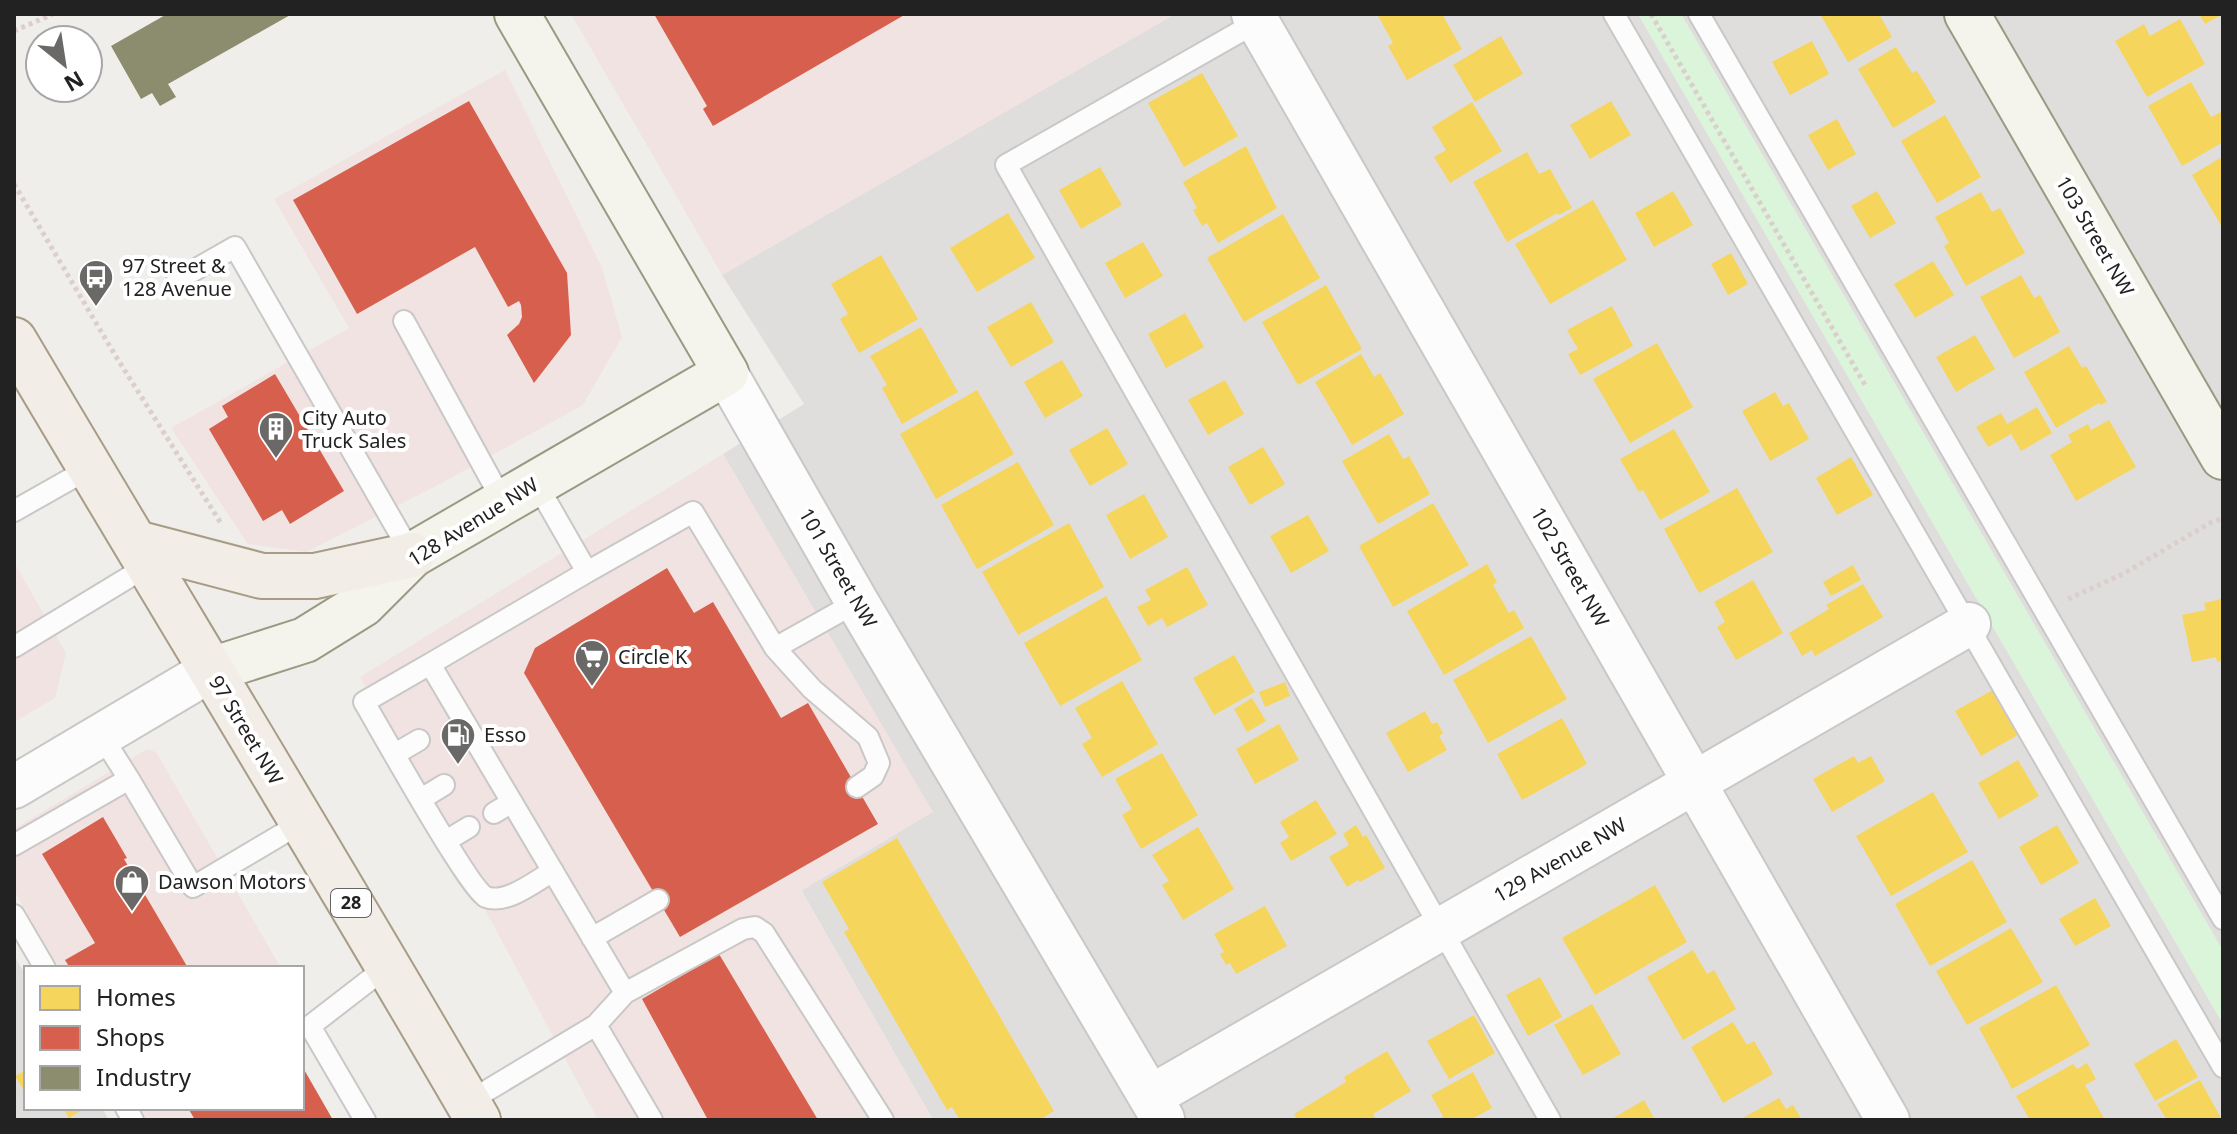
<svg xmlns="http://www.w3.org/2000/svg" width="2237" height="1134" viewBox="0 0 2237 1134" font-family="'Noto Sans',sans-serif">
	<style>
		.residential { fill: #dfdedc }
		.commercial { fill: #f1e3e1 }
		.park { fill: #daf5da }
		.homes { fill: #f6d55c }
		.shops { fill: #d6604d }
		.industry { fill: #8c8c6e }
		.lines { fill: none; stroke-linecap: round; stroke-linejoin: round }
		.lane-casing { stroke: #c9c8c7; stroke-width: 24 }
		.street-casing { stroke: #c9c8c7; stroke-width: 46 }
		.secondary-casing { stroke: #999a82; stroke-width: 48 }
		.primary-casing { stroke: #a79c86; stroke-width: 48 }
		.path { stroke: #dccecd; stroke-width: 5; stroke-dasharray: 4 4; stroke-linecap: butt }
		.lane { stroke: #fdfcfc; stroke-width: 20 }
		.street { stroke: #fdfcfc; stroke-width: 42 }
		.secondary { stroke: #f4f4ed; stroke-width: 44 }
		.primary { stroke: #f3ede7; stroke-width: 44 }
		.labels { text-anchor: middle; stroke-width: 8; stroke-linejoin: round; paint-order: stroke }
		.shield { fill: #fff; stroke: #646464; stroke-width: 2 }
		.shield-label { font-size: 18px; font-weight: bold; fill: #222 }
		.street-label { font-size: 20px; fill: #222; stroke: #fff }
		.poi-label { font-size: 20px; fill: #222; stroke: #fff; text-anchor: start }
	</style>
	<rect width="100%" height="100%" fill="#f0eeeb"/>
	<!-- residential -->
	<path class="residential" d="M1175,14h463l585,1010v96h-1290l-132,-230 131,-78 -209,-358 81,-50 -82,-129z
		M1681,14h542v937z
		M14,955l12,21v132h76l7,12h-95z"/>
	<!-- commercial -->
	<path class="commercial" d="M571,14h604l-453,261z
		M505,70l97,198 20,69 -39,68 -143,79 -134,68 -58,-8 -77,-116 178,-100 -75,-129z
		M723,454l210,358 -132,79 132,229h-335l-238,-443z
		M14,562l52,91 -11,45 -41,24z
		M147,749l9,3 125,216h-222l-45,-78v-61z
		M139,1108h163l23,12h-179z"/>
	<!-- park -->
	<path class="park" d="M1638,14h43l542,937v73z"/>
	<!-- homes -->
	<path class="homes" d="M1377,14h65l20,35 -55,31 -19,-34 5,-3z
		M1820,14h59l13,23 -44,25z
		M2199,14h24l-18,10z
		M2180,19l25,45 -58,33 -32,-56 29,-17 6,12z
		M1501,36l22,38 -48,28 -22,-37z
		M1812,41l17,33 -39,21 -18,-33z
		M1896,47l16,26 5,-2 19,31 -43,26 -35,-59z
		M1202,73l36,63 -54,31 -36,-64z
		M2191,82l20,35 12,-6v31l-41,24 -34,-60z
		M1611,101l20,34 -41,24 -20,-34z
		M1472,102l30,49 -52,32 -16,-26 12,-7 -14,-23z
		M1945,115l36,62 -44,26 -36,-62z
		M1837,119l19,35 -28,16 -20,-35z
		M1246,146l31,62 -59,35 -11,-20 -5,3 -9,-16 4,-2 -14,-26z
		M1527,152l12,22 11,-5 22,39 -14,7 -1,-2 -50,29 -34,-60z
		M2220,158l3,5v66l-31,-54z
		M1100,167l22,38 -41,24 -22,-39z
		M1673,191l20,34 -39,22 -19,-34z
		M1877,191l19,32 -26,15 -19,-32z
		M1981,192l11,20 8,-4 25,45 -59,33 -22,-40 5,-3 -14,-26z
		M1593,200l34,60 -77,44 -35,-60z
		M1008,213l27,45 -58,34 -27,-44z
		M1283,214l37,64 -76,44 -37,-64z
		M1143,242l20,34 -38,22 -20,-35z
		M1731,253l17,31 -20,11 -17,-31z
		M881,255l37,64 -59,34 -19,-34 8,-5 -17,-30z
		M1933,261l21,34 -39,23 -21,-34z
		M2021,275l13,23 6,-3 20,37 -46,26 -34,-61z
		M1326,285l36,64 -64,36 -36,-63z
		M1031,302l23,40 -43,25 -24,-40z
		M1612,306l21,40 -53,29 -12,-21 10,-5 -11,-19z
		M1185,313l19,34 -38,21 -18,-34z
		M921,327l37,65 -56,32 -20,-36 5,-3 -17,-29z
		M1975,335l20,34 -39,23 -20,-35z
		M1657,343l36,64 -63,36 -37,-64z
		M2069,346l13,22 4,-2 21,36 -7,3 -1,-2 -43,25 -32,-56z
		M1361,354l13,23 6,-4 24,41 -52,31 -37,-63z
		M1062,360l21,36 -38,22 -21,-36z
		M1225,380l19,34 -36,21 -20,-35z
		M977,390l37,64 -78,45 -36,-65z
		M1775,392l8,14 6,-3 20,36 -39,22 -28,-50z
		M2037,407l15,26 -31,18 -10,-17 -23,13 -12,-20 25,-14 6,11z
		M2109,420l27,47 -60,34 -26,-46 22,-13 -4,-7 20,-11 3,6z
		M1107,428l21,36 -38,22 -21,-36z
		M1674,429l36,63 -50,28 -17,-30 -4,2 -19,-33z
		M1389,434l14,25 6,-3 21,38 -52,30 -36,-63z
		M1263,447l22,37 -35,21 -22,-38z
		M1851,457l22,38 -36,20 -21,-37z
		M1018,462l36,63 -77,44 -36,-64z
		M1737,488l36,64 -74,41 -35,-64z
		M1144,494l24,43 -38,22 -24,-44z
		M1433,503l36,62 -76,42 -34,-61z
		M1308,515l21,36 -38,22 -21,-37z
		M1069,523l35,64 -86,48 -36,-63z
		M1487,564l10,18 -4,3 16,28 5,-3 10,18 -80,47 -37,-64z
		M1853,565l8,15 -30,16 -8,-14z
		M1187,567l21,38 -41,22 -5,-9 -14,8 -11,-19 14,-7 -6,-10z
		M1753,580l30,53 -47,27 -19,-33 8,-5 -11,-20z
		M1863,584l20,33 -68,39 -3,-6 -10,6 -13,-23 40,-24 -3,-4z
		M1106,596l36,64 -82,46 -36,-63z
		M2221,599l2,61 -6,2 -1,-5 -24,5 -10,-47 24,-5 -2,-7z
		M1531,636l36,63 -79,44 -35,-63z
		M1234,655l21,37 -41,23 -21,-37z
		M1122,681l36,63 -56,33 -20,-33 10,-6 -17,-30z
		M1285,682l5,14 -25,11 -6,-15z
		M2000,686l25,45 -44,25 -26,-45z
		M1252,698l14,23 -19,11 -13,-23z
		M1425,711l7,13 5,-2 6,11 -4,3 8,14 -39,22 -22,-39z
		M1562,718l25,46 -65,36 -25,-46z
		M1279,724l20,36 -44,24 -19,-35z
		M1162,753l36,62 -57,34 -19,-34 10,-6 -17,-30z
		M1854,756l4,7 13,-7 14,25 -53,31 -19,-33z
		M2018,760l21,36 -40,23 -21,-36z
		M1933,792l35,60 -77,44 -35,-60z
		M1316,800l21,34 -46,27 -11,-18 9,-6 -9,-15z
		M1356,825l7,12 3,-2 19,33 -25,14 -2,-2 -11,7 -18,-30 20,-12 -6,-11z
		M2057,825l22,38 -38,22 -22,-38z
		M1198,827l36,62 -51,31 -21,-35 7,-4 -17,-26z
		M897,838l157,273 -15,9h-79l-8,-13 -5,3 -103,-178 5,-3 -27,-47z
		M1972,860l35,62 -77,44 -35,-62z
		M1655,885l32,57 -92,53 -33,-57z
		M2095,898l16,28 -36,20 -16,-27z
		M1265,906l22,40 -51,28 -6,-11 -4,2 -6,-11 4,-2 -10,-18z
		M2011,928l32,54 -76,43 -31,-54z
		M1693,950l14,24 7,-4 22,39 -53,31 -36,-63z
		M1540,977l22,40 -34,19 -22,-41z
		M2056,985l34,60 -78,44 -33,-61z
		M1592,1004l29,50 -38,21 -29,-50z
		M1474,1015l21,38 -46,26 -22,-38z
		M1733,1022l14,23 7,-4 19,33 -50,29 -32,-56z
		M2176,1039l22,38 -43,24 -21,-37z
		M1387,1051l24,40 -38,23 3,6h-79l-3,-6 52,-32 -2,-5z
		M2087,1063l9,16 -11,6 20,35h-75l-14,-24 57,-32 4,5z
		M26,1070v24l-11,-18z
		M1473,1072l19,36 -22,12h-29l2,-4 -12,-21z
		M2200,1080l22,40h-55l-10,-16z
		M1779,1098l7,11 7,-4 9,15h-63z
		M1644,1100l11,20h-45z
		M63,1108h22l-16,10z"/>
	<!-- shops -->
	<path class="shops" d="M654,14h252l-193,112 -10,-17 4,-3z
		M469,101l98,172 4,62 -37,48 -27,-48 12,-11 3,-7 -1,-12 -2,-4 -11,6 -33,-60 -118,67 -64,-114z
		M275,374l69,117 -54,33 -8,-14 -19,11 -54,-92 19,-12 -6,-11z
		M667,568l27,45 19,-11 68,116 27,-15 70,121 -198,113 -156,-264 11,-25z
		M103,817l24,41 -3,1 64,109h-118l-5,-8 30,-17 -53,-89z
		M719,954l99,166h-110l-66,-121z
		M302,1066l31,54h-138l-7,-12h114z"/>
	<!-- industry -->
	<path class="industry" d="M167,14h125l-124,70 8,13 -16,9 -8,-13 -11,6 -30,-53z"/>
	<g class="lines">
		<!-- lane casing -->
		<g class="lane-casing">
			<path id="lane" d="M1614,14l609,1053
				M1699,14l524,905
				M1257,22l-251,143 544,955
				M177,280l58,-33 177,308
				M404,321l99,181
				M14,511l76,-43
				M587,572l106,-60 82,136 82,-46
				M14,647l135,-82
				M775,648l37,41 56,48 11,26 -6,13 -16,11
				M430,664l-66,38c16,27 105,187 122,195 20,8 50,-16 67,-26
				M101,735l28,44
				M395,754l24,-14
				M421,799l23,-14
				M494,813l18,-11
				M446,841l23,-14
				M14,845l115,-66 64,108 108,-64
				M14,915l31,53
				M592,938l66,-38
				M625,993l118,-64 12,-2 9,6 119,187
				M596,1025l56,95
				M468,1102l128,-77 29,-32 -195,-329 157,-92 -51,-89
				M126,1108l7,12
				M365,1120l-55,-94 79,-61"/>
		</g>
		<!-- street casing -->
		<g class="street-casing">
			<path id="street" d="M1253,14l635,1106
				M726,373l131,229 306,517
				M14,787l197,-117
				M1150,1097l819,-473"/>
		</g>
		<!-- secondary casing -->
		<g class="secondary-casing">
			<path id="secondary" d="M1967,14l256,443
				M211,670l94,-30 58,-36 49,-49 314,-182 -209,-359"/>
		</g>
		<!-- primary casing -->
		<g class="primary-casing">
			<path id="primary" d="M14,340c154,260 312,518 464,780
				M136,543l126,33h53l97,-21"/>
		</g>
		<!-- path -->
		<path class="path" d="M1651,14l214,371
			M14,31l39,-17
			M14,184l101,171 107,170
			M2068,599l55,-25 87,-51 13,-5"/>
		<!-- lane -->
		<use href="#lane" class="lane"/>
		<!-- street -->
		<use href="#street" class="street"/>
		<!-- secondary -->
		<use href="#secondary" class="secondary"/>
		<!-- primary -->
		<use href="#primary" class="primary"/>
	</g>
	<!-- icons -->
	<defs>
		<g id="bus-pin" transform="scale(1.8)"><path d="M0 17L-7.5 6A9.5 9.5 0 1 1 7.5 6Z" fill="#6a6968" stroke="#fff"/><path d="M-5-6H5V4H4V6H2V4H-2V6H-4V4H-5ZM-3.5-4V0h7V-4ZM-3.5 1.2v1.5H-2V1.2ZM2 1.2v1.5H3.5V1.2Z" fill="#fff"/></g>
		<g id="building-pin" transform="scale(1.8)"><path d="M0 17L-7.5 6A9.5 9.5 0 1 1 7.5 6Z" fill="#6a6968" stroke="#fff"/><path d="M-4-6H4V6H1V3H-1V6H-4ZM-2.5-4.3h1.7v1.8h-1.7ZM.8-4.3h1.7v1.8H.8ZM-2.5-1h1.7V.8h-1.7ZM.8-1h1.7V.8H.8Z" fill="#fff"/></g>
		<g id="supermarket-pin" transform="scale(1.8)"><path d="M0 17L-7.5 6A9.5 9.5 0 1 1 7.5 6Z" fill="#6a6968" stroke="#fff"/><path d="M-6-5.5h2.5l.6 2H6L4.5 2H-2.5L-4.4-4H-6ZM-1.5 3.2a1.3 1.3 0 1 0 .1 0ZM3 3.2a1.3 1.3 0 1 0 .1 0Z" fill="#fff"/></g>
		<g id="fuel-pin" transform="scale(1.8)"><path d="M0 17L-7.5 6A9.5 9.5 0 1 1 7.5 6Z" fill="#6a6968" stroke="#fff"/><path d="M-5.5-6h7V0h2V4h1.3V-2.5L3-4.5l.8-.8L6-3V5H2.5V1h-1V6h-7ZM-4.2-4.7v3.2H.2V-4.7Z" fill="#fff"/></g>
		<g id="shop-pin" transform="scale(1.8)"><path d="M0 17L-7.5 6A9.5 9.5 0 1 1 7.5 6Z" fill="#6a6968" stroke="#fff"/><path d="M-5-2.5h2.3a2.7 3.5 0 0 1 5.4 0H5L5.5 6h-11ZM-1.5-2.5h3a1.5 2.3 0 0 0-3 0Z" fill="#fff"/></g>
	</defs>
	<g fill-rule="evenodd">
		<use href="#bus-pin" x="96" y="277"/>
		<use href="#building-pin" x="276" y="429"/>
		<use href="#supermarket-pin" x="592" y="657"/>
		<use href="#fuel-pin" x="458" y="735"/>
		<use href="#shop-pin" x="132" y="882"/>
	</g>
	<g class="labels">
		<!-- shield labels -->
		<rect class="shield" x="331" y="889" width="40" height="28" rx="6"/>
		<g class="shield-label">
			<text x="351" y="909">28</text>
		</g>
		<!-- street labels -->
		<g class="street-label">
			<text transform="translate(2095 236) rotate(60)" y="7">103 Street NW</text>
			<text transform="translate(473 522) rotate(-32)" y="7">128 Avenue NW</text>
			<text transform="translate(1570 567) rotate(60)" y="7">102 Street NW</text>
			<text transform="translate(838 568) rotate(60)" y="7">101 Street NW</text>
			<text transform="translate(246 730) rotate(59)" y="7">97 Street NW</text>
			<text transform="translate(1560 860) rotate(-30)" y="7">129 Avenue NW</text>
		</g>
		<!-- poi labels -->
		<g class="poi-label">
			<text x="122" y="273">97 Street &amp;<tspan x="122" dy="23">128 Avenue</tspan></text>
			<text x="302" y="425">City Auto<tspan x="302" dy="23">Truck Sales</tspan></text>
			<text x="618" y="664">Circle K</text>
			<text x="484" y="742">Esso</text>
			<text x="158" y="889">Dawson Motors</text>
		</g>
	</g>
	<!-- border -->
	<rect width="2237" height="1134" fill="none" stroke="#222222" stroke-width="32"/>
	<!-- legend -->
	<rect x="24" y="966" width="280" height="144" fill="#ffffff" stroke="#a7a7a7" stroke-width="2"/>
	<rect x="40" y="986" width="40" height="24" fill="#f6d55c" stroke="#a7a7a7" stroke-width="2"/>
	<text x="96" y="1006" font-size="24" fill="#222222">Homes</text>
	<rect x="40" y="1026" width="40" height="24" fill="#d6604d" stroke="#a7a7a7" stroke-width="2"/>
	<text x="96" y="1046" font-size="24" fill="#222222">Shops</text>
	<rect x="40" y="1066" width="40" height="24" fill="#8c8c6e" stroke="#a7a7a7" stroke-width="2"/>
	<text x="96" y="1086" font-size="24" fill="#222222">Industry</text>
	<!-- north arrow -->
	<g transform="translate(64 64) rotate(150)"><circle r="38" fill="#ffffff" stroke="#a7a7a7" stroke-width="2"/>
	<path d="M0-6L14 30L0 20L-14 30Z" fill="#6a6968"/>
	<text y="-12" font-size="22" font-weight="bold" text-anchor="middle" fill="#222222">N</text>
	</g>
</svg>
